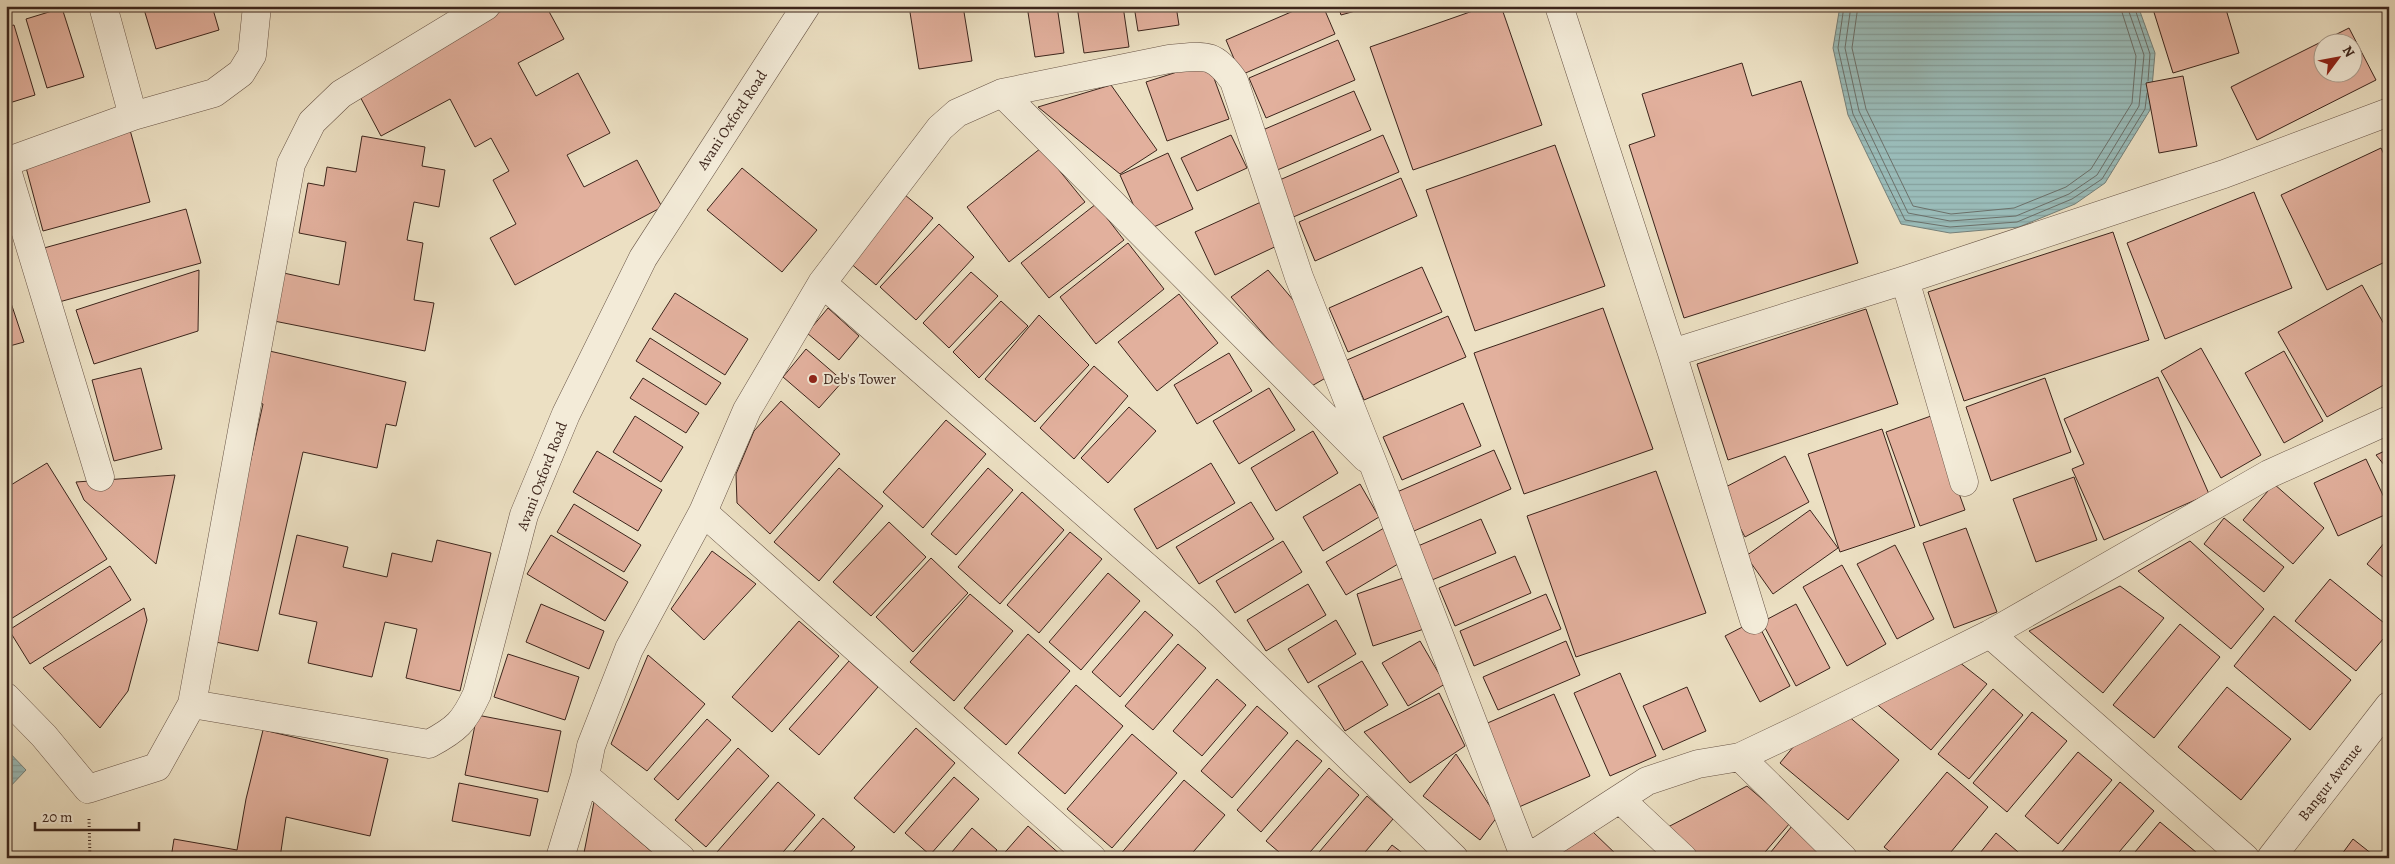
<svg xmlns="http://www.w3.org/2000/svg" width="2395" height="864" viewBox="0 0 2395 864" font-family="Alegreya,serif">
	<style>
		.water { fill: url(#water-rules); stroke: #74807a }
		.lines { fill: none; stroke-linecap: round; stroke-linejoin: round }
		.shore { stroke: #6b706a; stroke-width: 1 }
		.building { fill: #e2b09d; stroke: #3c251c; fill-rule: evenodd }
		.minor-casing { stroke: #685446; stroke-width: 29 }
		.tertiary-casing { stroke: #685446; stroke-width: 29 }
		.path { stroke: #3c251c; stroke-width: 3; stroke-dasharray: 1 2.5; stroke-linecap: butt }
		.minor { stroke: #f3ebd8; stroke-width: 28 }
		.tertiary { stroke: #f3ebd8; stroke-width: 28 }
		.poi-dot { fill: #8f2418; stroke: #f3ebd8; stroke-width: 2 }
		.labels { text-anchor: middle; stroke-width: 4; stroke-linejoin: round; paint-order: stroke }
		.street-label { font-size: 15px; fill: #3c251c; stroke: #f3ebd8 }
		.poi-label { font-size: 15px; fill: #3c251c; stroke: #f3ebd8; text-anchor: start }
	</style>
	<defs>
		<pattern id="water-rules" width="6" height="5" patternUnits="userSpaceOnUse" patternTransform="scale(1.25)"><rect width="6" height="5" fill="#9abcb9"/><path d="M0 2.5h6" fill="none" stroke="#86a19e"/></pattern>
	</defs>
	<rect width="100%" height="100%" fill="#ece0c3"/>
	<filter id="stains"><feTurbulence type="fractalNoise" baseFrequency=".004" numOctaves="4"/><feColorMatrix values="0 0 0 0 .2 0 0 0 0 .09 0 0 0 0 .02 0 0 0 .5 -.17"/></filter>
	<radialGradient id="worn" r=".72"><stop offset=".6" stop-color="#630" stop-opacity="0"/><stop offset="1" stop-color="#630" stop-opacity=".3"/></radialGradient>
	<!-- water -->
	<path class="water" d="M1840,6h298l17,47 -5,57 -45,73 -30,21 -56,23 -69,6 -49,-9 -53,-109 -15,-67z
		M6,749l20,21 -20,21z"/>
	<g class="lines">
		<!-- shore -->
		<path class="shore" d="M1844,6l-6,42 15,66 52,106 45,7 67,-5 55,-23 30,-20 43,-70 2,-16
			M1851,6l-6,42 14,63 49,102 42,8 66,-5 53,-22 28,-19 42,-69 5,-51 -17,-49
			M1858,6l-6,42 14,61 47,97 38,8 63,-6 52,-21 25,-18 41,-66 4,-47 -16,-50
			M2134,6l16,48 -2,27"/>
	</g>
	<!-- building -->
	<path class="building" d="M6,6h15l-15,5z
		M143,6h69l7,24 -63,19z
		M511,6h35l18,33 -46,24 18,33 42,-23 32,60 -43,22 17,32 53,-27 25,47 -147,78 -25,-47 26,-14 -23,-44 16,-9 -18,-33 -16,9 -25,-48 -69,37 -25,-47z
		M909,6h54l9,55 -53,8z
		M1027,6h30l7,47 -29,4z
		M1077,6h46l6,41 -45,6z
		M1134,6h42l3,19 -41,6z
		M1305,6h18l12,28 -94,41 -15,-35z
		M1338,6h35l-32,9z
		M1487,6h14l41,119 -129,45 -43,-123z
		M2152,6h73l14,47 -66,20z
		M62,8l22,69 -37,11 -21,-69z
		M14,25l21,70 -29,9v-77z
		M2349,28l27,52 -119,60 -26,-53zM2322,42h30v30h-30z
		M1338,40l17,40 -89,38 -17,-40z
		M1208,62l21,57 -62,22 -21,-59z
		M1742,63l10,33 49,-15 57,182 -174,55 -55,-173 26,-9 -13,-42z
		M2183,76l14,70 -38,7 -13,-70z
		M1111,85l46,65 -37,24 -82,-67z
		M1354,91l17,39 -96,41 -17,-39z
		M130,130l20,72 -107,29 -19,-71z
		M1231,135l16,33 -50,23 -16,-33z
		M1383,135l16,37 -108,46 -16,-36z
		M362,136l63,11 -3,19 23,4 -6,37 -25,-5 -7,38 16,3 -9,57 20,3 -9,48 -156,-31 10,-48 60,13 7,-43 -47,-9 9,-50 16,3 3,-19 29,5z
		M1555,145l50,141 -130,45 -49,-141z
		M1041,148l44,54 -76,60 -42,-55z
		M2381,148l8,17v95l-62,30 -46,-95z
		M1168,153l25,56 -48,22 -25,-56z
		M742,168l75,62 -35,42 -75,-62z
		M1401,178l16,38 -102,45 -16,-39z
		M2254,192l38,96 -127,51 -38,-96z
		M905,195l28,23 -57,67 -27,-23z
		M1261,202l20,42 -66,31 -20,-43z
		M1096,204l28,36 -75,58 -28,-35z
		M186,209l15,54 -142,39 -15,-54z
		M939,224l35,33 -58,63 -36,-33z
		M2113,232l36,108 -185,61 -36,-109z
		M1128,243l36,46 -68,55 -36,-47z
		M1422,267l20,45 -94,40 -19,-44z
		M199,270l-1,61 -104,33 -18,-54z
		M1268,270l31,37 30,69 -19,11 -79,-90z
		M971,272l27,24 -49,52 -26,-25z
		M2362,285l27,48v49l-62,35 -49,-85z
		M675,293l73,46 -23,36 -73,-46z
		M1179,294l39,49 -61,48 -39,-49z
		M10,300l14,42 -18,5v-46z
		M1001,301l27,25 -49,52 -26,-26z
		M828,308l31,28 -20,24 -32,-27z
		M1603,308l50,141 -129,45 -50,-141z
		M1866,309l32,95 -170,56 -31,-96z
		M1039,315l50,50 -54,57 -50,-43z
		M1448,316l18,41 -102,43 -17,-40z
		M650,338l71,45 -15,22 -70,-44z
		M2201,348l60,107 -40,23 -60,-107z
		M806,349l37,32 -24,27 -36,-31z
		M265,350l141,32 -10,44 -10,-2 -9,44 -74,-16 -45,199 -47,-10 52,-237 -10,-3z
		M2284,351l39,70 -39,22 -39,-70z
		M1229,353l23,38 -55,33 -23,-39z
		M1094,366l34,30 -54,63 -34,-31z
		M141,368l21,81 -48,12 -22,-81z
		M2158,377l51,117 -105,46 -32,-71 12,-5 -20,-45z
		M643,378l56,35 -13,20 -56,-35z
		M2045,378l26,74 -80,29 -25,-74z
		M1269,388l26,42 -56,34 -26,-43z
		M781,401l59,53 -70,80 -33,-31 -1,-29 18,-43z
		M1463,403l18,43 -79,34 -19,-43z
		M1129,407l27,24 -48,52 -27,-25z
		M635,416l48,31 -22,35 -48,-30z
		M1931,416l34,94 -45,16 -34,-94z
		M946,420l40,34 -63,74 -40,-36z
		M1882,429l33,98 -75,25 -32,-98z
		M1313,431l25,42 -62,38 -25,-43z
		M2389,449v22l-13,-16z
		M1494,450l17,39 -97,42 -17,-39z
		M597,451l65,39 -24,41 -65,-39z
		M1785,456l24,46 -64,35 -25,-47z
		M2366,459l23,49v5l-51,23 -24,-53z
		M47,463l60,96 -101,63v-134z
		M1211,463l24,40 -78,46 -23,-40z
		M839,468l44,38 -64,75 -45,-39z
		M988,468l25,22 -57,65 -25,-21z
		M1656,471l50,142 -130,44 -49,-141z
		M175,475l-19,89 -72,-64 -8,-18z
		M2074,477l23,63 -61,22 -23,-63z
		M1360,484l19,33 -56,34 -20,-34z
		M2274,484l50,44 -31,36 -50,-44z
		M1022,492l42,38 -64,74 -42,-37z
		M1251,502l23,37 -75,45 -23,-37z
		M574,504l67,41 -17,27 -67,-40z
		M1810,510l28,38 -65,46 -27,-38z
		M2224,518l60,49 -20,25 -60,-48z
		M1481,519l15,34 -64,27 -14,-34z
		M889,522l37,35 -55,59 -38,-34z
		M1384,528l19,33 -57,34 -20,-33z
		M1966,528l31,84 -43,16 -31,-85z
		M1070,532l32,27 -63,74 -32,-28z
		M297,535l51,12 -5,20 44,10 5,-24 40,9 5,-22 54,13 -31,138 -54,-13 11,-49 -32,-7 -13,55 -64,-14 9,-41 -38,-8z
		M551,535l77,47 -23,39 -78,-47z
		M2389,537v45l-22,-18z
		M1283,541l19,31 -67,41 -19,-32z
		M2190,541l74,68 -33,40 -93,-78z
		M1895,545l39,74 -37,20 -40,-75z
		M712,551l44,33 -52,56 -33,-31z
		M1515,556l16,37 -76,33 -16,-38z
		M931,558l37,35 -55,59 -37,-35z
		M1842,565l44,79 -39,22 -44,-79z
		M110,566l21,34 -101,64 -21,-34z
		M1108,573l32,28 -59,69 -32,-28z
		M1406,577l18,52 -51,17 -16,-52z
		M2330,579l59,48v5l-33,39 -61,-50z
		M1308,584l18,31 -60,36 -19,-31z
		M2120,586l44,32 -61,75 -74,-62z
		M970,594l43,37 -59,70 -44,-39z
		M1546,594l15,35 -87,37 -14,-35z
		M541,604l63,27 -15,38 -63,-27z
		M1796,604l34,64 -34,18 -34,-64z
		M144,608l3,12 -19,71 -28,37 -57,-60z
		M1145,611l28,24 -53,62 -28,-25z
		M2274,616l77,64 -41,50 -76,-64z
		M1336,620l20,34 -48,29 -20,-34z
		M1756,620l34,66 -30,16 -35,-66z
		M799,621l40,35 -67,76 -40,-35z
		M2180,624l40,33 -66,81 -41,-33z
		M1028,634l42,37 -64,74 -42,-37z
		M1420,641l25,43 -37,22 -26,-43z
		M1566,641l14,34 -82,35 -15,-33z
		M1178,644l28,24 -53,62 -28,-24z
		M508,654l71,23 -14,43 -71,-23z
		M648,655l57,49 -58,67 -36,-27z
		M1954,658l33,26 -56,66 -58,-49z
		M849,661l29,26 -59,68 -30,-26z
		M1362,661l26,44 -43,26 -27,-45z
		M1620,673l36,83 -46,20 -36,-83z
		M1217,679l29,26 -44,51 -29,-25z
		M1076,685l47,41 -58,68 -47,-41z
		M1687,687l19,44 -43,19 -20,-44z
		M2227,687l64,52 -50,61 -63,-53z
		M1993,689l30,26 -54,64 -31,-25z
		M1439,693l26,53 -55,37 -46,-51z
		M1554,694l36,82 -71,31 -36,-82z
		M1257,706l31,27 -56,65 -31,-27z
		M2032,712l35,29 -60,71 -34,-29z
		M1846,714l53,46 -51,60 -68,-57 28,-34z
		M477,715l84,16 -13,61 -83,-17z
		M707,719l24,21 -53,60 -24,-21z
		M916,728l39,35 -61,70 -40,-35z
		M263,730l125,29 -18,77 -84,-19 -6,41h-109l3,-19 63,11 9,-51z
		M1132,734l45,39 -65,75 -45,-39z
		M1297,740l25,21 -61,71 -24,-22z
		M738,748l31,28 -63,71 -31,-27z
		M2078,752l34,28 -54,64 -33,-28z
		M1456,754l41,63 -17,23 -57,-44z
		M1329,768l30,27 -54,63h-19l-20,-17z
		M1947,772l41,35 -42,51h-48l-14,-11z
		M954,777l25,22 -49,56 -25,-22z
		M1184,780l41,35 -37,43h-67l-2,-2z
		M778,782l37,33 -37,43h-55l-6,-6z
		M2120,782l34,29 -40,47h-48l-5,-5z
		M459,783l79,16 -8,37 -78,-15z
		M1747,786l43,37 -30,35h-59l-35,-30z
		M1367,796l26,23 -33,39h-46z
		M594,802l65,56h-76z
		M823,818l32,29 -10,11h-57z
		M2160,822l43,36h-73z
		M1028,826l34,30 -2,2h-60z
		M1792,826l37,32h-63z
		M972,828l25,22 -6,8h-44z
		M1593,832l27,26h-75z
		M1996,833l29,25h-49z
		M2353,839l24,19h-38z
		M1392,845l17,13h-27z"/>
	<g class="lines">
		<!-- minor casing -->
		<g class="minor-casing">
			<path id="minor" d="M103,6l30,110
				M1559,6l113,347 82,267
				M1002,93l364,365
				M6,162l127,-46 81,-23 27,-20 11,-18 5,-49
				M6,167l94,310
				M1905,280l59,202
				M822,283l384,336 248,239
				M1672,353l233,-73 319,-106 165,-62
				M703,512l389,346
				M1990,634l255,224
				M6,697l38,39 44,53 69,-22 35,-63 99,-540 21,-42 29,-28 145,-88
				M192,704l237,40c28,-15 35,-22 48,-50l47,-179 42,-101 77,-156 163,-252
				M1740,757l103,101
				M585,776l96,82
				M1620,799l63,59
				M560,858l25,-82 6,-30 38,-97 74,-137 44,-102 75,-127 118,-155 17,-15 45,-20 167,-34c35,-3 44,-8 65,22l65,196 75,189 151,392
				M1528,858l119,-77 51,-17 42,-7 61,-29 189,-94 279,-160 120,-54"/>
		</g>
		<!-- tertiary casing -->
		<g class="tertiary-casing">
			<path id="tertiary" d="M2271,858l118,-152"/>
		</g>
		<!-- path -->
		<path class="path" d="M89,819l1,39"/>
		<!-- minor -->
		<use href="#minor" class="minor"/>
		<!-- tertiary -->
		<use href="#tertiary" class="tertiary"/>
	</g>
	<!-- markers -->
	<circle class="poi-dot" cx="813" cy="379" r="5"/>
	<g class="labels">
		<!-- street labels -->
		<g class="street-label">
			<text transform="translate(732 120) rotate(-57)" y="5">Avani Oxford Road</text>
			<text transform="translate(542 476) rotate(-69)" y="5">Avani Oxford Road</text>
			<text transform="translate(2330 782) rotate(-52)" y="5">Bangur Avenue</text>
		</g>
		<!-- poi labels -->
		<g class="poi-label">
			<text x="823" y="384">Deb's Tower</text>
		</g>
	</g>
	<!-- margin -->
	<rect width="2395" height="864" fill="none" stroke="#ece0c3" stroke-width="25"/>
	<rect x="8" y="8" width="2380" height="849" fill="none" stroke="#3c251c" stroke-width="2.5"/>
	<rect x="12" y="12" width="2370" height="839" fill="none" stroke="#3c251c"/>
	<!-- north arrow -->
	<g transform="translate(2338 58) rotate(58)"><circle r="24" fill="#f3ebd8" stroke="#aa9c8d"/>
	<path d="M0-4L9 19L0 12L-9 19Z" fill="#8f2418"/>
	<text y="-8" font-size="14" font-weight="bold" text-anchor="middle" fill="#3c251c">N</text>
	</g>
	<!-- scale -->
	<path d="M35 822v8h104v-8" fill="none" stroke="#3c251c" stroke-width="2.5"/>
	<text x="42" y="822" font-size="15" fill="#3c251c" stroke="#f3ebd8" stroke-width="4" paint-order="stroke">20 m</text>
	<rect width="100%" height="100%" filter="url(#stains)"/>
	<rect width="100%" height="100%" fill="url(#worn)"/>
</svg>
